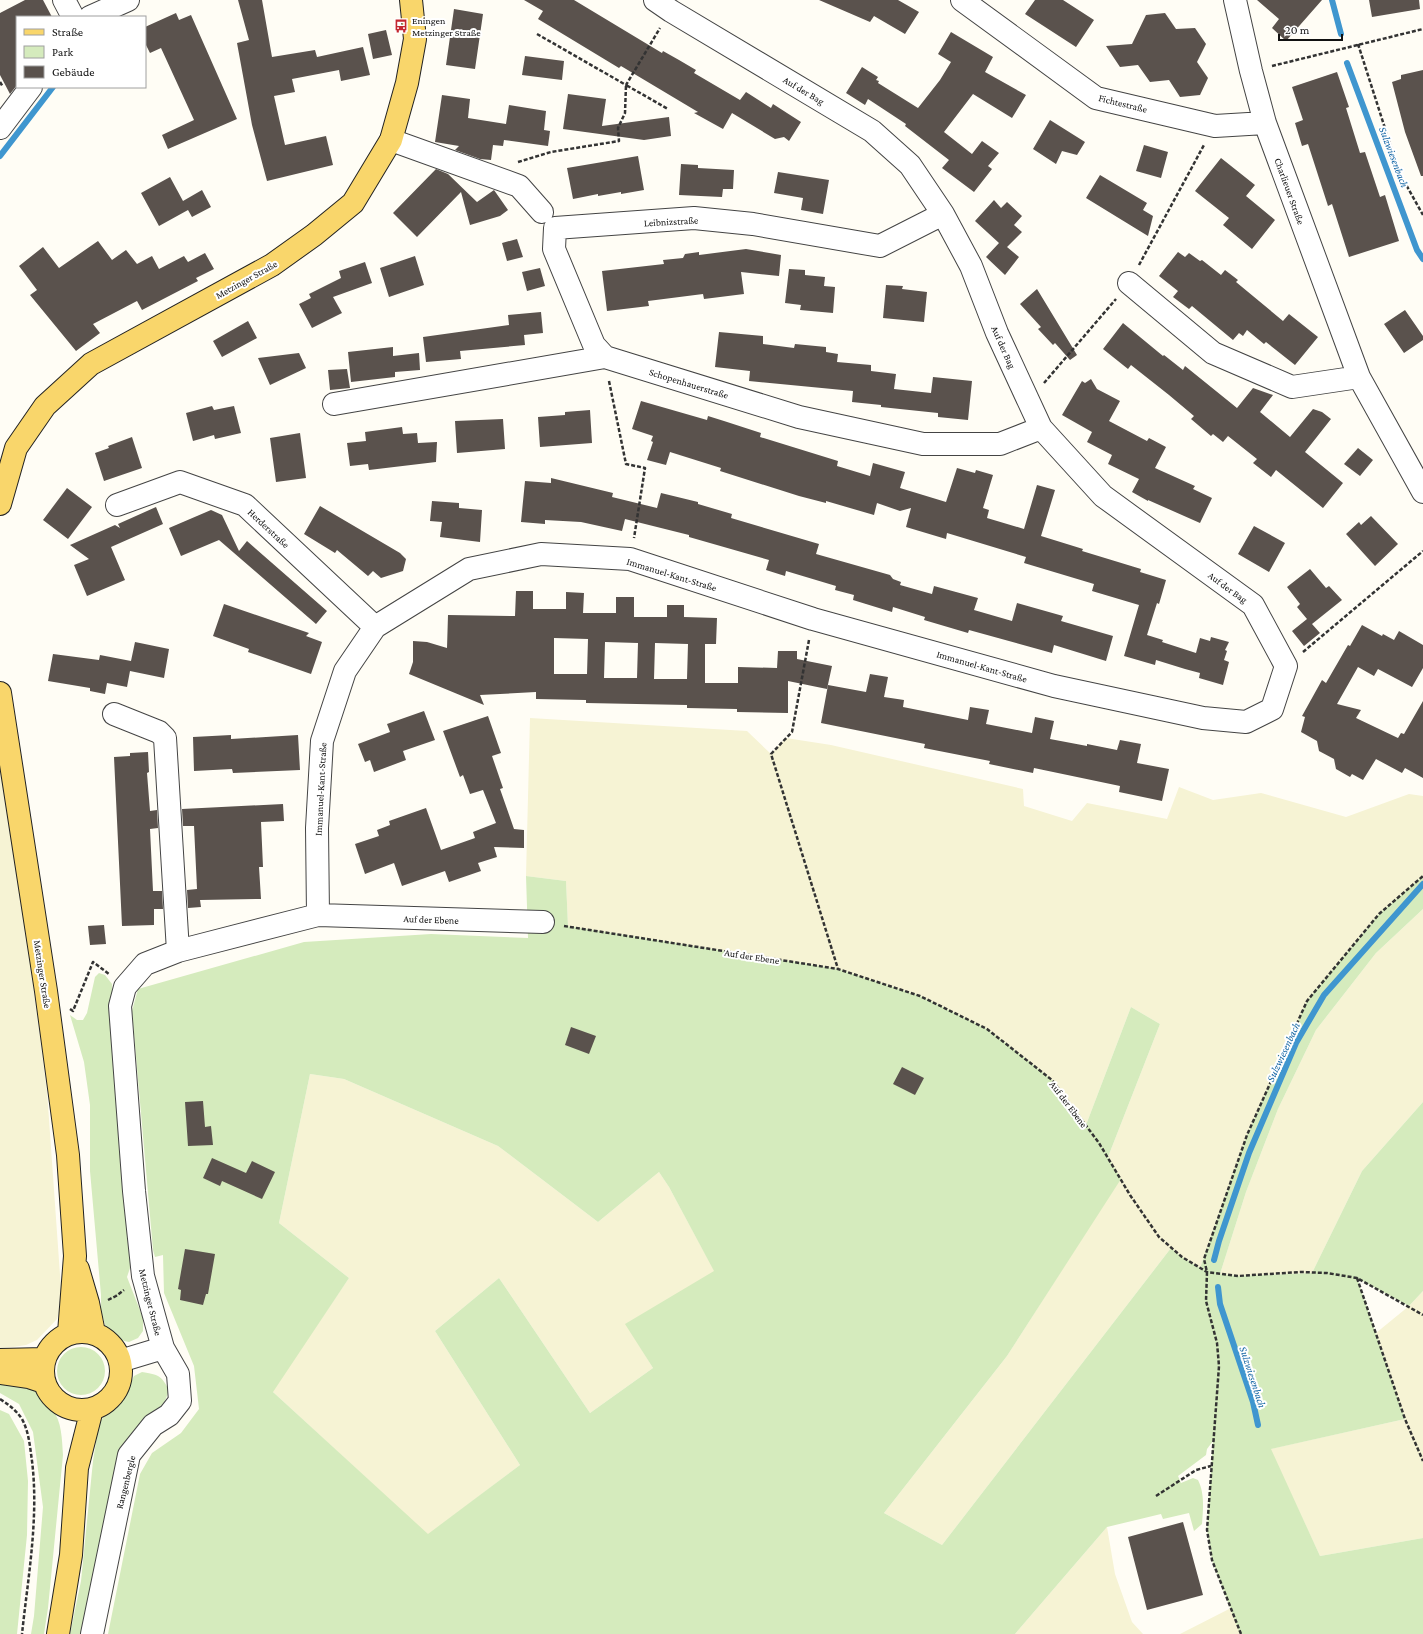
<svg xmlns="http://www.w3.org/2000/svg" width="1423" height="1634" viewBox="0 0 1423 1634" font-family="'Crimson Pro',serif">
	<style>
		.farmland { fill: #f6f3d4 }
		.green { fill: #d5ebbd; fill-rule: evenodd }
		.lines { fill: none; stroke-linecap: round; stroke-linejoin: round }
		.stream { stroke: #3f96cf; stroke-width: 6 }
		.building { fill: #5a524d; fill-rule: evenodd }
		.minor-casing { stroke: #444; stroke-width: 24 }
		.major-casing { stroke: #222; stroke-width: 24 }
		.path { stroke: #333; stroke-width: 2.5; stroke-dasharray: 4 2; stroke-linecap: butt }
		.minor { stroke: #fff; stroke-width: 22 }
		.major { stroke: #f9d66b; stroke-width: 22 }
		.labels { text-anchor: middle; stroke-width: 4; stroke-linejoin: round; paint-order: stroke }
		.poi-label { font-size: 10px; fill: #111; stroke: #fff; text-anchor: start }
		.street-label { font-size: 10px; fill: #111; stroke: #fff }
		.water-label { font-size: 11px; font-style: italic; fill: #1768a6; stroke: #fff }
	</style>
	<rect width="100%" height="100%" fill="#fffdf5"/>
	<!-- farmland -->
	<path class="farmland" d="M530,718l217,13 24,23 15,-16 45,7 192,44 1,17 48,15 15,-18 80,16 12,-32 34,13 48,-7 85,24 63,-23 14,2v80l-44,38 -72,87 -60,134 -47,133 -18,-11 -11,-9 -229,297 -58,-32 123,-157 113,-177 -12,-22 52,-133 -29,-17 -45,118 -34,-45 -32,-26 -33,-25 -67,-33 -82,-27 -270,-43 -2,-45 -40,-5z
		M0,748l21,142 26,201 15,212 -5,16 -20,21 -11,5 -13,2 -13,1z
		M1423,909v193l-61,69 -50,102 -74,3 -18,-2 26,-82 32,-83 38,-79 60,-77z
		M310,1074l34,5 154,67 100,76 61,-50 10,15 46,85 -89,52 27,44 -63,45 -91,-135 -64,53 85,134 -92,70 -156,-144 77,-113 -70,-55z
		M1423,1291v247l-103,18 -50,-107 135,-30 -29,-86 33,-27z
		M1107,1527l8,47 17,48 11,12h-128z
		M1231,1608l10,26h-61z"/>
	<!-- green -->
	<path class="green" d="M526,876l40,5 2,45 270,43 82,27 67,33 33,25 32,26 34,45 45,-118 29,17 -52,133 13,22 -114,177 -123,157 58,32 229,-297 11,9 18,11 47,-133 60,-134 72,-87 44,-38v33l-47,44 -60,77 -38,79 -32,83 -26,82 18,2 74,-3 50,-102 61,-69v189l-14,15 -52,-28 48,141 -134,30 49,107 103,-18v96h-183l-28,-74 -5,-30 6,-89 -6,8 -1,6 -28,21 3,7 12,-5 5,2c7,14 5,29 4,44l-8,7 -5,-18 -26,6 -2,-5 -54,13 -92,107h-907l32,-160 12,-21 29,-20 18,-24 -5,-43 -30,-73 -1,-38 -8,2 -2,-7 -21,-239 6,-22 166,-47 127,-8 97,4zM310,1074l34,5 154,67 100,76 61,-50 10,15 45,84 -89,53 28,44 -63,45 -91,-135 -64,53 85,134 -92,69 -155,-142 76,-114 -70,-55z
		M99,973l6,2 7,9 4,105 16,173 -5,15 16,41v13l-5,7 -9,4 -10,-2 -13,-12 -5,-17v-16l-11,-124v-66l-6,-43 -14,-47 7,5h6l4,-7 8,-36z
		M57 1371a24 24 0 1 1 48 0a24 24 0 1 1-48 0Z
		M142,1372c17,3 19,3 27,18 -6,24 -30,34 -44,53l-42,191h-13l11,-53 12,-120 6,-38 6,-8 14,-12 5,-7 10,-20z
		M0,1380l36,9c5,7 11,13 16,20 10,12 10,31 11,46l-15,153 -4,26h-13l3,-18 9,-109 -10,-75 -14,-28 -19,-11z
		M0,1410l9,4 15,27 4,40 -1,54 -10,99h-17z"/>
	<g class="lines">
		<!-- stream -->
		<path class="stream" d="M1332,0l9,34
			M1347,63l70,187 6,9
			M0,156l53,-69
			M1214,1260l5,-19 30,-88 47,-110 28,-48 99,-111
			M1218,1287l2,17 33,98 5,23"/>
	</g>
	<!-- building -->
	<path class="building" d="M25,0h18l9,17h-35v68l-7,9 -10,-19v-62z
		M238,0h24l10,57 43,-7 2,7 46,-10 7,28 -29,6 -2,-11 -47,9 3,13 -21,4 11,49 41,-9 7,29 -66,16 -15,-56 -15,-82 12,-3z
		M524,0h50l88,53 1,-2 16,9 17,10 -2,3 46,27 6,-8 25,16 2,-4 28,18 -12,19 -5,-4 -9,2 -43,-26 -9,16 -29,-16 4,-1 -77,-46 -2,2 -81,-49 5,-8z
		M819,0h79l21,12 -14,22 -31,-18 -4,6z
		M1035,0h28l31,20 -18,27 -51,-33z
		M1257,0h65l-36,41 -14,-13 7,-9z
		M1369,0h50l1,9 -48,8z
		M454,9l29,5 -8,55 -29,-4z
		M176,13l3,7 12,-5 46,104 -69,30 -6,-14 32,-15 -33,-72 -11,5 -5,-10v-16z
		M1165,13l11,16 19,-1 11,16 -9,18 11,16 -8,17 -20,2 -11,-17 -19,2 -12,-17 -18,2 -14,-21 26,-2 14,-29z
		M386,30l6,25 -19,4 -5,-25z
		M951,32l42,25 -8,15 41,23 -14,23 -39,-24 -29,38 28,22 10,-13 17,12 -11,13 4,3 -18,23 -32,-24 7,-8 -44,-34 1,-2 -38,-25 -3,6 -19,-12 16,-26 16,10 -2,3 3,1 -1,2 40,25 22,-28 11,-18 -13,-8z
		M525,56l39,5 -2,19 -40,-5z
		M1423,70v106h-2l-16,-44 -13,-50 9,-3v-4z
		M1337,72l12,35 -3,1 14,45 5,-1 15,45 5,-2 14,46 -50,16 -17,-53 -4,2 -20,-62 -6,2 -7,-23 8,-3 -11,-33z
		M568,94l38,5 -4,27 67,-9 2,19 -27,4 -81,-11z
		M442,95l28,4 -2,19 38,6 3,-19 37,6 -2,19 6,1 -2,15 -44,-6 -1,6 -10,-1 -2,15 -11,-1 -25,-9 4,-4 -24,-4z
		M1050,120l35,22 -8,13 -15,-4 -6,13 -23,-15z
		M1144,145l24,7 -7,26 -25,-7z
		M638,156l6,34 -23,4v-2l-23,4v-2l-25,5 -6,-31z
		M1221,158l34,27 -9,11 29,24 -23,29 -29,-24 6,-7 -34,-27z
		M681,164l17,1v3l36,2 -1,19h-10l-1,8 -43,-2z
		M436,169l12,5 29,28 17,-12 14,20 -8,6 -30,9 -9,-33 -44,45 -24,-24z
		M778,172l51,8 -6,34 -22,-4 2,-12 -29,-5z
		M1100,175l47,28 -4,7 10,6 -5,20 -62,-38z
		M170,177l13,24 19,-11 9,17 -19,10 -4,-7 -29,16 -18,-33z
		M994,200l7,8 6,-6 15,14 -8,9 8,7 -15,15 12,10 -14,18 -19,-18 13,-14 -24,-22z
		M517,239l6,18 -16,4 -5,-18z
		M98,241l14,19 14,-10 11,14 15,-8 7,13 25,-13 4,6 17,-9 9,16 -18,9 2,3 -56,29 -5,-9 -44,23 7,9 -24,18 -46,-56 7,-5 -18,-24 24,-19 16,21z
		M746,249l35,6 -2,21 -38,-4 3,22 -40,5 -1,-5 -55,7 1,5 -42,5 -5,-40 62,-7 -1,-4 20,-2 2,-4 14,-2v3z
		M1178,252l7,5 4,-4 11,8 2,-1 19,15 4,-5 13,10 -2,2 47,39 6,-7 29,23 -23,28 -29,-23 -2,2 -17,-14 -4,6 -4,-3 -6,7 -41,-34 -3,3 -16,-12 5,-6 -19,-15z
		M415,256l9,29 -35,12 -9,-29z
		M365,262l7,21 -39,14 9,16 -30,15 -13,-24 12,-6 -2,-4 32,-16 -2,-7z
		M540,268l5,18 -18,5 -5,-19z
		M789,269l16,1v5l20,2 -1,9 11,1 -2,26 -33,-3 1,-5 -16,-2z
		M886,285l17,1 -1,3 25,3 -3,30 -41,-4z
		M1037,289l40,66 -7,5 -15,-17 -2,2 -15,-16 3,-2 -21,-23z
		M1405,310l18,26v4l-19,13 -20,-29z
		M541,312l2,21 -19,2 1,10 -65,6 1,8 -35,3 -3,-25 86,-12 -1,-10z
		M248,321l9,17 -35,19 -9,-16z
		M1123,323l40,33 1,-1 19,15 2,-4 52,42 16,-20 20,7 -13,17 30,25 23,-28 9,3 9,7 -26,33 38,31 -20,25 -47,-38 -5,7 -18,-14 4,-4 -29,-23 -5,6 -10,-8 -2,2 -20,-17 3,-3 -25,-21 -38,-30 -3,4 -25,-20z
		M719,332l44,4v8l31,4 1,-4 31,3v5l12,2 -1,8 34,3v6l25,3 -2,15 37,4 2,-16 39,4 -4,39 -30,-3v-4l-57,-6v-2l-29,-3 1,-11 -104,-10 1,-10 -35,-4z
		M393,347v9l26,-3 1,17 -25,2v5l-44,5 -3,-30z
		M299,353l7,15 -36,17 -12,-27z
		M347,369l3,19 -20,2 -2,-20z
		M1091,379l6,10 23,12 -11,20 38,20 2,-3 17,9 -11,21 40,18 -2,3 19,9 -12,25 -52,-23v1l-16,-9 7,-13 -31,-15 4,-9 -25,-13 5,-10 -30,-17 20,-34 3,2z
		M641,401l66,19 1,-4 16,5 37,12 -1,4 78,24 -1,5 33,10 3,-13 32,9 -5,16 46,14 11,-34 18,5 1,-3 17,5 -10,33 6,2 -2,8 37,11 13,-44 18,5 -14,46 42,13 -1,2 59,18 -1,3 26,8 -7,24 -2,-1 -10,32 16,5 -1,2 34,11 4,-15 10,3 1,-4 18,5 -4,8 2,1 -3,9 5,2 -6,23 -24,-7 1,-5 -15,-4 -29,-9 -1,5 -31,-9 15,-51 -47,-14 2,-7 -70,-21 2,-6 -79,-24 -1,6 -40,-12 5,-19 -11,3 -23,-8 -3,12 -48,-14v2l-27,-7 -79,-25 1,-3 -51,-16 -4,13 -19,-5 6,-18 -2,-1 2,-5 -21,-7z
		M212,406l2,4 20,-4 7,27 -26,6 -1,-4 -21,6 -7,-28z
		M590,410l2,33 -52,4 -2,-30 27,-2v-3z
		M503,419l2,30 -48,4 -2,-32z
		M402,427l1,7 14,-1 1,10 19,-1 -1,20 -67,8 -1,-6 -18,2 -3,-23 19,-2 -1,-9z
		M300,433l6,45 -30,4 -6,-44z
		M132,437l10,31 -38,13 -9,-28 14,-5 -1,-2z
		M1358,448l15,12 -13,16 -16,-12z
		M551,478l62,15 -1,4 45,11 4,-15 37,9v2l34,10 -1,4 88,26 -3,10 74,21 3,4 8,3 -1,3 32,9 2,-8 44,12 -4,12 38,11 5,-18 46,13 -2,5 52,15 -7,25 -52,-16 -2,8 -83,-23 -1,3 -44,-13 1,-3 -32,-10 -1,5 -39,-12 1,-5 -19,-5 1,-4 -50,-15 -1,5 -19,-6 3,-10 -80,-23v-2l-64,-16 -3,12 -41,-9 -36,-2v4l-24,-2 4,-41 26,2z
		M67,488l25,19 -24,32 -25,-19z
		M432,501l27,2v5l23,2 -2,32 -40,-5 2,-15 -12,-1z
		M320,506l80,47 6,6 -3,12 -22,7 -8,-7 -5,5 -31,-26 -2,3 -31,-19z
		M156,507l7,17 -52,23 14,33 -38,16 -13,-31 15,-6 -19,-14 45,-20 5,3 -2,-4z
		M211,510l11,5 17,36 8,-10 80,70 -11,13 -97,-84 -38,16 -12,-28z
		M1371,516l27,28 -23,22 -29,-32 13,-12 2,3z
		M1254,526l31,17 -16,29 -31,-18z
		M1310,569l16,19 3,-2 13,14 -30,24 8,9 -16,13 -12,-15 15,-12 -10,-12 3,-3 -13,-17z
		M516,591h17v18h33v-17l18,1 -1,20h33v-16h18v20h33v-12h17v12l33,1 -1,26h-11v39h33v-16l39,1 1,-17h19v8l35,7 -5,23 -39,-8v32l-51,-1v-3l-50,-1v-3l-101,-2v-3l-50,-1v-7l-56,3 4,10 -75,-31 4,-12v-21l14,1 20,6 1,-33 67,1zM554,638l34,1 -1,35h-33zM605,642l33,1 -1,35h-33zM655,643l33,1 -1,35h-33z
		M224,604l85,29 -3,3 16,6 -11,32 -63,-22 1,-3 -36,-13z
		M1362,625l20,11 1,-2 11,6 5,-9 24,14v23l-11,19 -34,-18 -4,7 -16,-9 -21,37 24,6 -5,8 42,20 3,-5 3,1 19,-33v77l-18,-10 -3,5 -26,-14 -13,21 -11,-6 -2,3 -14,-8 -2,-10 -15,-8 -2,-10 -16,-9 4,-15 -3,-1 20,-36 4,3 22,-38 2,1z
		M135,642l34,7 -5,29 -34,-7 -3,16 -20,-4 -2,11 -15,-3v-3l-42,-7 5,-27 46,6 1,-5 31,6z
		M870,674l18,3 -4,20 20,3 -1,7 65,13 2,-13 19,3 -3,14 46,9 3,-16 19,4 -4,18 37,7v-2l30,6 3,-10 21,4 -4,19 32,6 -7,32 -43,-9 1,-6 -86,-18 -1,5 -44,-9 1,-3 -66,-13 1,-4 -104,-21 7,-38 38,7z
		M424,711l11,29 -32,11 3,9 -32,12 -4,-12 -5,2 -7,-18 32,-12 -3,-8z
		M488,716l13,37 -9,3 11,32 -3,1 14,40 10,1v18l-30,-1 3,10 -19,6 3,8 -32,11 -4,-11 -43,15 -8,-23 -29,11 -10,-30 24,-8 -2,-6 13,-5 -1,-4 37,-13 15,42 34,-12 -2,-6 23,-9 -13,-33 -13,4 -7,-19 -3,2 -17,-46z
		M231,735v4l67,-4 2,35 -67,3 -1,-4 -38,2 -1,-34z
		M148,752l1,20 -2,1 3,38 7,-1 1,18 -8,1 3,62h9l1,18h-9v16l-32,1 -8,-169 16,-1v-3z
		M283,804l1,17 -23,1 2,45h-4l2,32 -61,1 1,7 -13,1 -1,-18 10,-1 -3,-63h-11l-1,-17z
		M104,925l2,19 -16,1 -2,-19z
		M571,1027l25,9 -7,18 -24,-9z
		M902,1067l22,11 -9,17 -22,-11z
		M203,1101l2,26 6,-1 2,19 -25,1 -3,-44z
		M212,1158l34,15 6,-12 23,11 -13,27 -40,-18 -2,5 -17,-8z
		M185,1249l30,5 -7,40h-2l-3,11 -23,-5 1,-10 -3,-1z
		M1183,1522l20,73 -56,15 -19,-73z"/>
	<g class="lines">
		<!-- minor casing -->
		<g class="minor-casing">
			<path id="minor" d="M64,0l9,17
				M962,0l134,98 119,28 50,-3
				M1235,0l16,71 14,52 94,254 64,115
				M90,17l38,-17
				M0,128l31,-41
				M391,140l128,46 23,26
				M1129,283l84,70 79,34 67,-10
				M605,357l-11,-12 -40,-96 1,-21 139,-10 59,6 127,22 63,-32
				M334,404l271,-47 194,60 124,27h77l41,-16
				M117,505l63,-23 65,23 130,122
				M114,714l45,18 6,6 13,213
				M318,915l-1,-87 5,-87 23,-70 30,-44 94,-58 72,-15 89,5 183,60 241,67 149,32 43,4 26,-13 14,-43 -33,-61 -150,-109 -62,-68 -44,-95 -26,-67 -28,-52 -33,-49 -38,-34 -201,-120 -16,-11
				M120,1361l43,-13
				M92,1634l37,-179 24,-30 16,-10 11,-14 -2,-27 -15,-26 -20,-72 -9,-85 -14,-185 5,-19 20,-23 33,-13 140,-36 225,7"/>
		</g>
		<!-- major casing -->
		<g class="major-casing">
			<path id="major" d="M0,504l16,-56 29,-42 46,-42 181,-99 42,-30 39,-32 38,-63 16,-57 8,-44 -4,-39
				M0,693l46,298 22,164 7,101 -6,77
				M78,1269l10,34 6,30
				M43 1371a39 39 0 1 1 78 0a39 39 0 1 1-78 0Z
				M0,1360l44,-1
				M0,1373l29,4 15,5
				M58,1634l13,-79 6,-87 15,-59"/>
		</g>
		<!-- path -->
		<path class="path" d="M537,34l89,51 34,-57
			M1358,44l41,128 24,43
			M1272,66l151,-37
			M0,82l3,5
			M518,162l33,-10 68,-11 -1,-13 7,-15 1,-28 42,24
			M1139,265l65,-120
			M609,381l17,83 19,4 -11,70
			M1044,383l72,-84
			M809,640l-17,92 -21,22 67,215
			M1303,652l120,-101
			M564,926l274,43 82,27 67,33 65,51 47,63 31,52 29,42 23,20 25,15 31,4 63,-4 26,1 30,5 66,37
			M70,1009l3,2 20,-49 16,12
			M1357,1278l48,141 18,42
			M108,1300l8,-4 8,-6
			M0,1399c9,6 16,11 22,20 7,13 8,28 10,42 7,57 -4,116 -10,173
			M1156,1496l40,-26 15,-4
			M1241,1634l-29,-74 -5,-30 12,-164 -2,-23 -11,-42 1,-29 -3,-13 43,-124 60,-134 72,-87 44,-38"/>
		<!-- minor -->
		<use href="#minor" class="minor"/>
		<!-- major -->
		<use href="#major" class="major"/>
	</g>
	<!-- icons -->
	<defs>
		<g id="bus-bare" transform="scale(1.08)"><path d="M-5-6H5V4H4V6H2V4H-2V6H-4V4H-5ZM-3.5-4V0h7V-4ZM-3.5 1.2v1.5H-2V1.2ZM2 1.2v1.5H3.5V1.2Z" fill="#c4262e" stroke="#fff" stroke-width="2.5" paint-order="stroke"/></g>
	</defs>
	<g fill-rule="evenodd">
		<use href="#bus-bare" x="401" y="26"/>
	</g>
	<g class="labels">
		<!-- poi labels -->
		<g class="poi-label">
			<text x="412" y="24">Eningen<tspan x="412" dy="12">Metzinger Straße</tspan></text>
		</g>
		<!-- street labels -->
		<g class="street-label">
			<text transform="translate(804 90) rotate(31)" y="4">Auf der Bag</text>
			<text transform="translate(1123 103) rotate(14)" y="4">Fichtestraße</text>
			<text transform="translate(1290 191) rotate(70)" y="4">Charlieuer Straße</text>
			<text transform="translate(671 221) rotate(-3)" y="4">Leibnizstraße</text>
			<text transform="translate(246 279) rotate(-29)" y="4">Metzinger Straße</text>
			<text transform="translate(1004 347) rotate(66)" y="4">Auf der Bag</text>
			<text transform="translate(689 383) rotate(17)" y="4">Schopenhauerstraße</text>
			<text transform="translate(269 528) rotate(43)" y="4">Herderstraße</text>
			<text transform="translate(672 574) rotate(17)" y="4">Immanuel-Kant-Straße</text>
			<text transform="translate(1228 587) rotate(36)" y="4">Auf der Bag</text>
			<text transform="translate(982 666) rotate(16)" y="4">Immanuel-Kant-Straße</text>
			<text transform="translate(320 789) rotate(-87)" y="4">Immanuel-Kant-Straße</text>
			<text transform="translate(431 919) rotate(2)" y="4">Auf der Ebene</text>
			<text transform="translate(752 956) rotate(9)" y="4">Auf der Ebene</text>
			<text transform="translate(43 974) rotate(81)" y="4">Metzinger Straße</text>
			<text transform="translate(1069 1104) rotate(53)" y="4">Auf der Ebene</text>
			<text transform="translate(151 1302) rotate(76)" y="4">Metzinger Straße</text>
			<text transform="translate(125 1482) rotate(-76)" y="4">Rangenbergle</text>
		</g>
		<!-- water labels -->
		<g class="water-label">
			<text transform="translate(1394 157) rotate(69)" y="4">Sulzwiesenbach</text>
			<text transform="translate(1283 1052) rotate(-65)" y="4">Sulzwiesenbach</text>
			<text transform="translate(1253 1377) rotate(72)" y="4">Sulzwiesenbach</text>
		</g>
	</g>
	<!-- legend -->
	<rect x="16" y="16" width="130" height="72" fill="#ffffff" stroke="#a0a0a0"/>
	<rect x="24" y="29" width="20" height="6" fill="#f9d66b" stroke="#a0a0a0"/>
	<text x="52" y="36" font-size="12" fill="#111111">Straße</text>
	<rect x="24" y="46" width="20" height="12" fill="#d5ebbd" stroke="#a0a0a0"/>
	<text x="52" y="56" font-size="12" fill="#111111">Park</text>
	<rect x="24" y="66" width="20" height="12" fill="#5a524d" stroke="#a0a0a0"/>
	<text x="52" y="76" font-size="12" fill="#111111">Gebäude</text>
	<!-- scale -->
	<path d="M1279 34v6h63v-6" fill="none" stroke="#111111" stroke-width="2"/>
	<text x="1285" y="34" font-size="12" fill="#111111" stroke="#ffffff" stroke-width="3" paint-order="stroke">20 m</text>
</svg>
